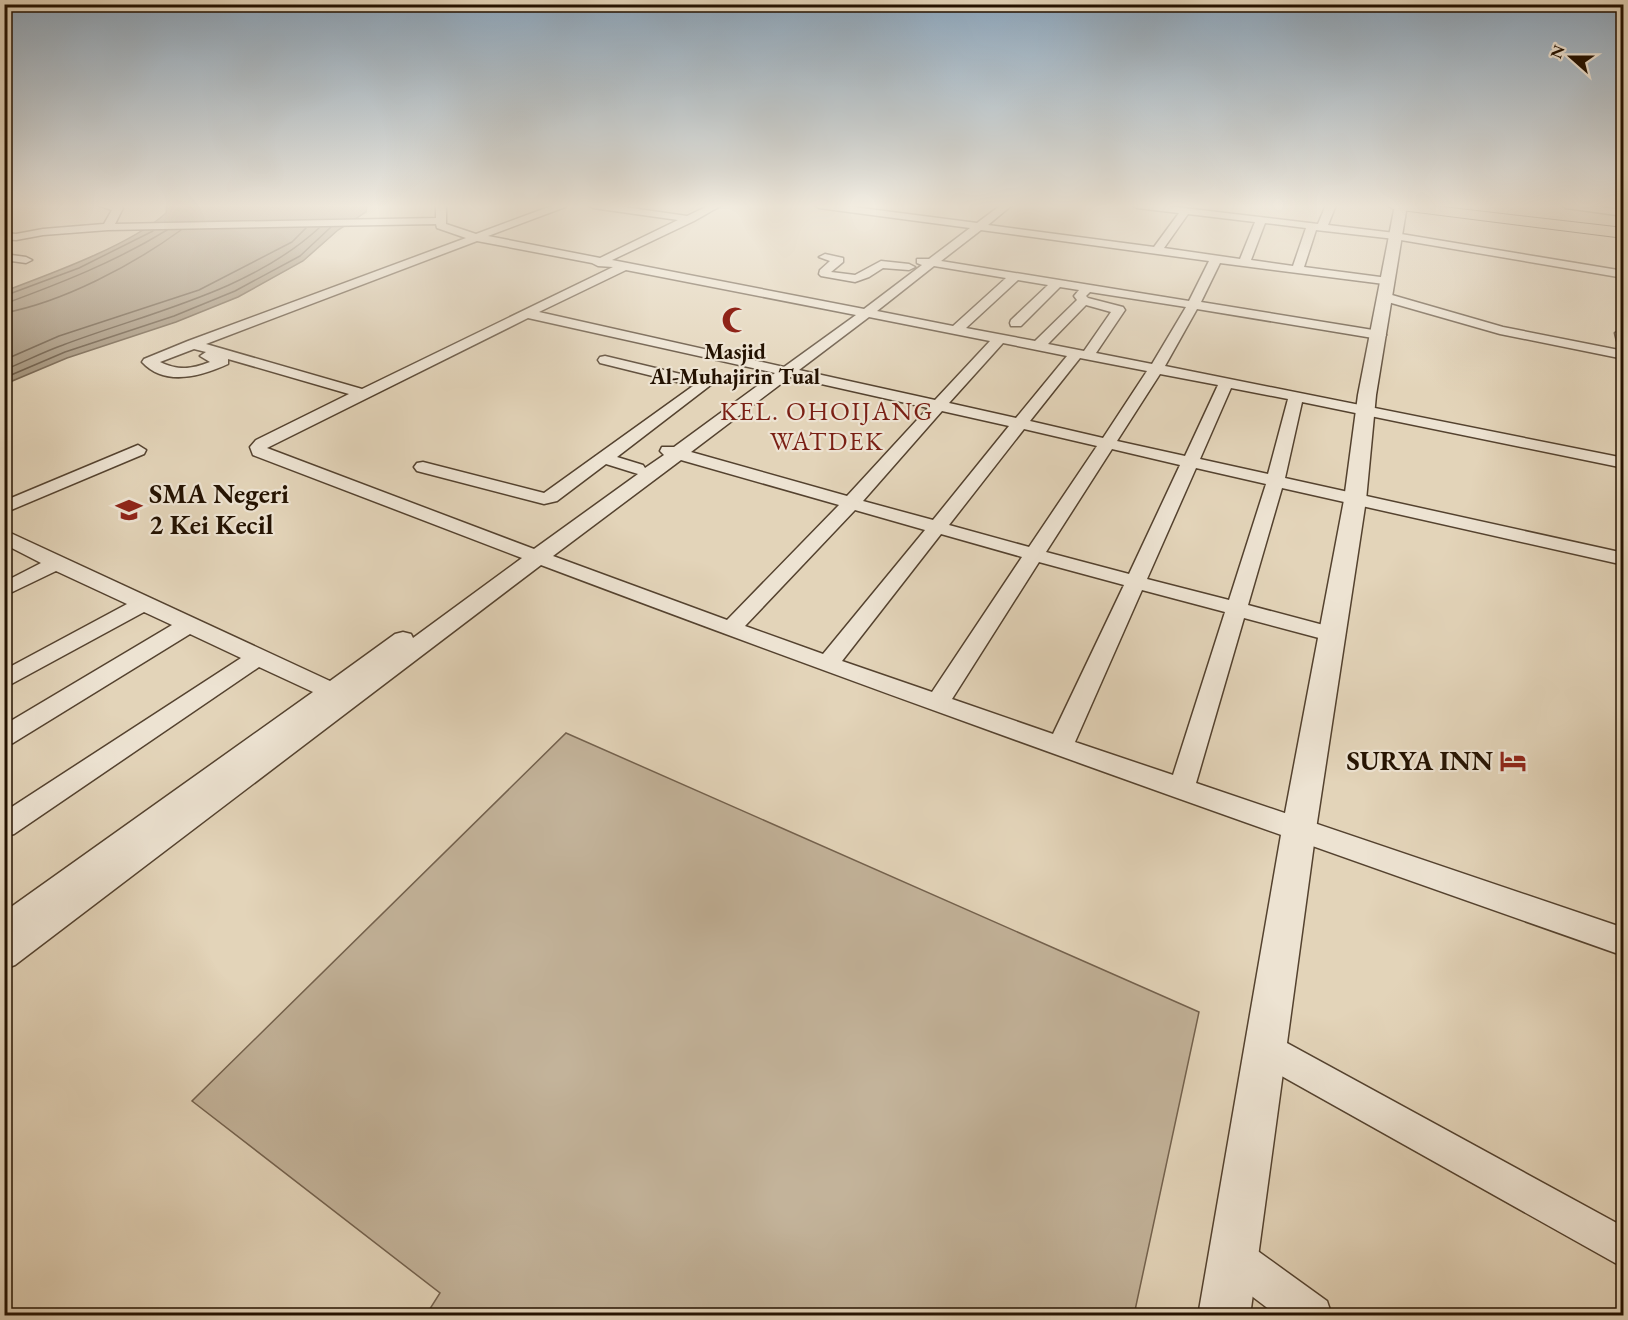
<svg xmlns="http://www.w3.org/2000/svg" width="1628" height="1320" viewBox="0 0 1628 1320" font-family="'EB Garamond',serif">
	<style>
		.green { fill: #c3b39a; stroke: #74624e; stroke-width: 1.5 }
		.water { fill: #a2927a; stroke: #705f4a; stroke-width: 1.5 }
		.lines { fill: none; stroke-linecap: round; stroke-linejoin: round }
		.shore { stroke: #63523e; stroke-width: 1.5 }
		.minor-casing { stroke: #54422f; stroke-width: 3 }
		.tertiary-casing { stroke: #54422f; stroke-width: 3 }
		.trunk-casing { stroke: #241201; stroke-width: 2 }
		.minor { fill: #ede3d2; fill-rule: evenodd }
		.tertiary { fill: #ede3d2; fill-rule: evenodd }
		.trunk { fill: #e3d4b9; fill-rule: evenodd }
		.labels { text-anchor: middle; stroke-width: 4.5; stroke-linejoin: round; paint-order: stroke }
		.far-poi-label { font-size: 22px; font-weight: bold; fill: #241201; stroke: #ede3d2 }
		.far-quarter-label { font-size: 26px; letter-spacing: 1.5px; fill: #7a1f14; stroke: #ede3d2 }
		.poi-label { font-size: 27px; font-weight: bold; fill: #241201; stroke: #ede3d2; text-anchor: start }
	</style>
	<rect width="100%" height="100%" fill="#e3d4b9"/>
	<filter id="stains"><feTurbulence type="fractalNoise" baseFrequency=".00333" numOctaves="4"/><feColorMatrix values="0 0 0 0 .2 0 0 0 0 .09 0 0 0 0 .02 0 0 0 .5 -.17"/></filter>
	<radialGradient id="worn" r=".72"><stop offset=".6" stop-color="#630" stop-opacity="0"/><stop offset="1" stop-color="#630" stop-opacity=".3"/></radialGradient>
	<!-- green -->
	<path class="green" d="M566,733l633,279 -65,303h-708l14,-22 -248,-192z"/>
	<!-- water -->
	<path class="water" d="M163,205h204l-1,7 -28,18 -35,31 -65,36 -62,25 -109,36 -62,26v-93c45,-17 126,-46 161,-78v-6z"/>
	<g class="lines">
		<!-- shore -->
		<path class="shore" d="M4,296l75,-28 74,-37
			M4,304c57,-21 111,-42 163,-74
			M4,313c59,-11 129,-48 177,-83
			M4,360l55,-24 140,-46 93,-48 14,-14
			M4,370c20,-8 39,-18 59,-25 87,-33 186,-53 256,-117
			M4,378l61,-26 109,-36 61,-25 65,-35 31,-29"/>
		<!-- minor casing -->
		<g class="minor-casing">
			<path id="minor" d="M97,205l24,1 2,2 -8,16 321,-6v-13h10v19l30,10 78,-29h13l-2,2 -77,29 112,22 78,-38 -85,-12 -5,-3h22l77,11 23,-11h12l-28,16 -82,39 252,49 58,-44 -5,-2v-4h12l41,-31 -151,-20 -5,-3h24l139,18 24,-18h11l-24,20 166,22 25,-34 -42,-5 -5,-3h26l160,19 8,-19h10l-8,20 67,8 229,38v7l-229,-39 -79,-9 -12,37 84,11 6,4 -2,3 -172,-22 -19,39 178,29 7,4 -2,3 -5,1 -182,-30 -32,57 459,92v10l-322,-66 -17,76 339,75v12l-342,-77 -34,117 94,25 3,5 -3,5 -8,2 -90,-24 -48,165 428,145v28c-364,-128 -723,-255 -1083,-391l-526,400 -11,4v-57l309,-220 -54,-25 -245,167 -10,3v-25l237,-154 -51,-24 -177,109 -9,3v-21l168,-100 -28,-13 -140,76v-18l123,-66 -71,-33 -52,25v-14l37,-19 -37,-19v-14l326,151 65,-47 8,-2 8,2 2,4 109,-80 -269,-103 -3,-8 6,-7 93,-46 -121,-35v5c-26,12 -63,23 -86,-2l2,-3 44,-18 278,-103 -29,-10 -1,-4 -328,6 -65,5 -27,5 -12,-1v-6l12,1 27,-5 61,-5 8,-14zM1188,214l67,8 -15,37 -76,-11zM1265,223l41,5 -13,38 -42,-6zM981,230l228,31 -20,40 -248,-40zM477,241l115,22 6,3 15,1 -251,122 -156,-45zM934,266l72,12 -53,48 -76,-15zM626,270l230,45 -72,52 -245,-55zM1018,280l30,5 -37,35 -1,3 1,3h10l39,-39 19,3 -5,6 3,4 -42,41 -69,-13zM1090,292l96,15 -34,57 -56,-11 29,-43 -2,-3 -35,-9 -2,-2zM1086,305l25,7 -27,39 -36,-7zM869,317l121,24 -55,59 -136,-30zM528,318l247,55 -101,74h-12l-2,4 4,4 -19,13 -2,-3 -26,-8 95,-73 -2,-3 -105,-25 -5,1 -2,3 2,3 93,23 -149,107 -121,-31 -6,1 -3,4 3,4 127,33 13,-3 49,-37 32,10 -104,75 -267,-101zM1003,343l64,13 -51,62 -67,-15zM194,349l12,3 -6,4 10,6c-18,7 -31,9 -50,0zM1080,358l67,13 -44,67 -73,-17zM1160,374l58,11 -33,71 -68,-15zM790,377l138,31 -81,88 -156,-44zM1231,388l57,11 -20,75 -68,-15zM942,411l67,15 -76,94 -70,-19zM1024,429l73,17 -68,101 -80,-22zM1112,449l68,16 -51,109 -83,-22zM681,460l158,45 -112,115 -174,-64zM1196,468l70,16 -37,116 -82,-21zM855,510l70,20 -102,124 -78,-28zM941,534l81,23 -90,135 -90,-31zM1039,562l85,23 -71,149 -101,-35zM1142,590l83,22 -52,163 -98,-33z
				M1561,205h23l40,5v6l-58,-8z
				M4,254l22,3 6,3 -6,3 -22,-3z
				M825,254l18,4v4l-12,10 24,3 26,-14 28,3 6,3 -6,3 -26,-2 -14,9 -14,5 -34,-6 -2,-2 1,-4 10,-9 -11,-4z
				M1385,293l118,34 121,24v8l-124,-25 -119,-34 -2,-3z
				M1622,329h2v16l-7,-4 -2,-8z
				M138,445l8,5 -2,4 -140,59v-12z
				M1267,1032l357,195v41l-369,-207 -5,-12 5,-12z
				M1234,1238l14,6 79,57 5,15h-54l-58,-44 -6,-14 6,-14z"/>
		</g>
		<!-- tertiary casing -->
		<g class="tertiary-casing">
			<path id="tertiary" d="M1395,205h12l-31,190 -10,105 -50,329 -66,487h-52l84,-487 62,-329 14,-105z"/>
		</g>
		<!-- trunk casing -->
		<g class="trunk-casing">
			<path id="trunk" d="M1386,205h39l199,23v10l-231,-29z"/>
		</g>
		<!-- minor -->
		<use href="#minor" class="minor"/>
		<!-- tertiary -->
		<use href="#tertiary" class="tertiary"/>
		<!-- trunk -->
		<use href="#trunk" class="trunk"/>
	</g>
	<!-- sky -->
	<linearGradient id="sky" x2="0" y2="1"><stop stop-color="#8ca6bc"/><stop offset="0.53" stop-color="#f2ece0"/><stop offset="1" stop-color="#f2ece0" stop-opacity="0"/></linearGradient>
	<rect width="1628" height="389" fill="url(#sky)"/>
	<!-- icons -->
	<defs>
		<g id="mosque-bare" transform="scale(2.07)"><path d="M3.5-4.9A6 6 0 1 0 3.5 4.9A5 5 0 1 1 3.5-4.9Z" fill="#8f2418" stroke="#ede3d2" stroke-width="2.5" paint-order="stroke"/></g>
		<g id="school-bare" transform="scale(2.07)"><path d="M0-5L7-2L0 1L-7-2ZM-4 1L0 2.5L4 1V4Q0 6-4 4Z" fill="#8f2418" stroke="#ede3d2" stroke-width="2.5" paint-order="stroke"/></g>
		<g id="hotel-bare" transform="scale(2.07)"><path d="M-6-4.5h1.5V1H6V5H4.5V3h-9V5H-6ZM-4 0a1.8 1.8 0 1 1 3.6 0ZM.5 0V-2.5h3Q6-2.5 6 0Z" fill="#8f2418" stroke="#ede3d2" stroke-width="2.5" paint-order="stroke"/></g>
	</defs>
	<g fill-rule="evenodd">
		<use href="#mosque-bare" x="735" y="320"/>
		<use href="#school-bare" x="129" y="510"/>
		<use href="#hotel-bare" x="1513" y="761"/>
	</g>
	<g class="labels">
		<!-- far-poi labels -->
		<g class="far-poi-label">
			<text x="735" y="359">Masjid<tspan x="735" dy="25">Al-Muhajirin Tual</tspan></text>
		</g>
		<!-- far-quarter labels -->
		<g class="far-quarter-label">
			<text x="827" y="420">KEL. OHOIJANG<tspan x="827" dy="30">WATDEK</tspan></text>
		</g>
		<!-- poi labels -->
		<g class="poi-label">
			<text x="149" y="503">SMA Negeri<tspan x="149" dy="31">2 Kei Kecil</tspan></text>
			<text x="1493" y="770" text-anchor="end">SURYA INN</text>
		</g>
	</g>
	<!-- margin -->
	<rect width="1628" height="1320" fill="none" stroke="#e3d4b9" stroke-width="24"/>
	<rect x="6" y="6" width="1616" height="1308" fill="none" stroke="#241201" stroke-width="3"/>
	<rect x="12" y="12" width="1604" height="1296" fill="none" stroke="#241201" stroke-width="1.5"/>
	<!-- north arrow -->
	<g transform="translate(1571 57) rotate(291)" stroke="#ede3d2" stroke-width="4.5" paint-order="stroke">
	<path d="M0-4.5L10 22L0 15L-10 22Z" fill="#241201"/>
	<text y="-9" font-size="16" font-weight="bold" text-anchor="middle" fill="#241201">N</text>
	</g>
	<rect width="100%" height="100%" filter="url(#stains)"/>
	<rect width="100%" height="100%" fill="url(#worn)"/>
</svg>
